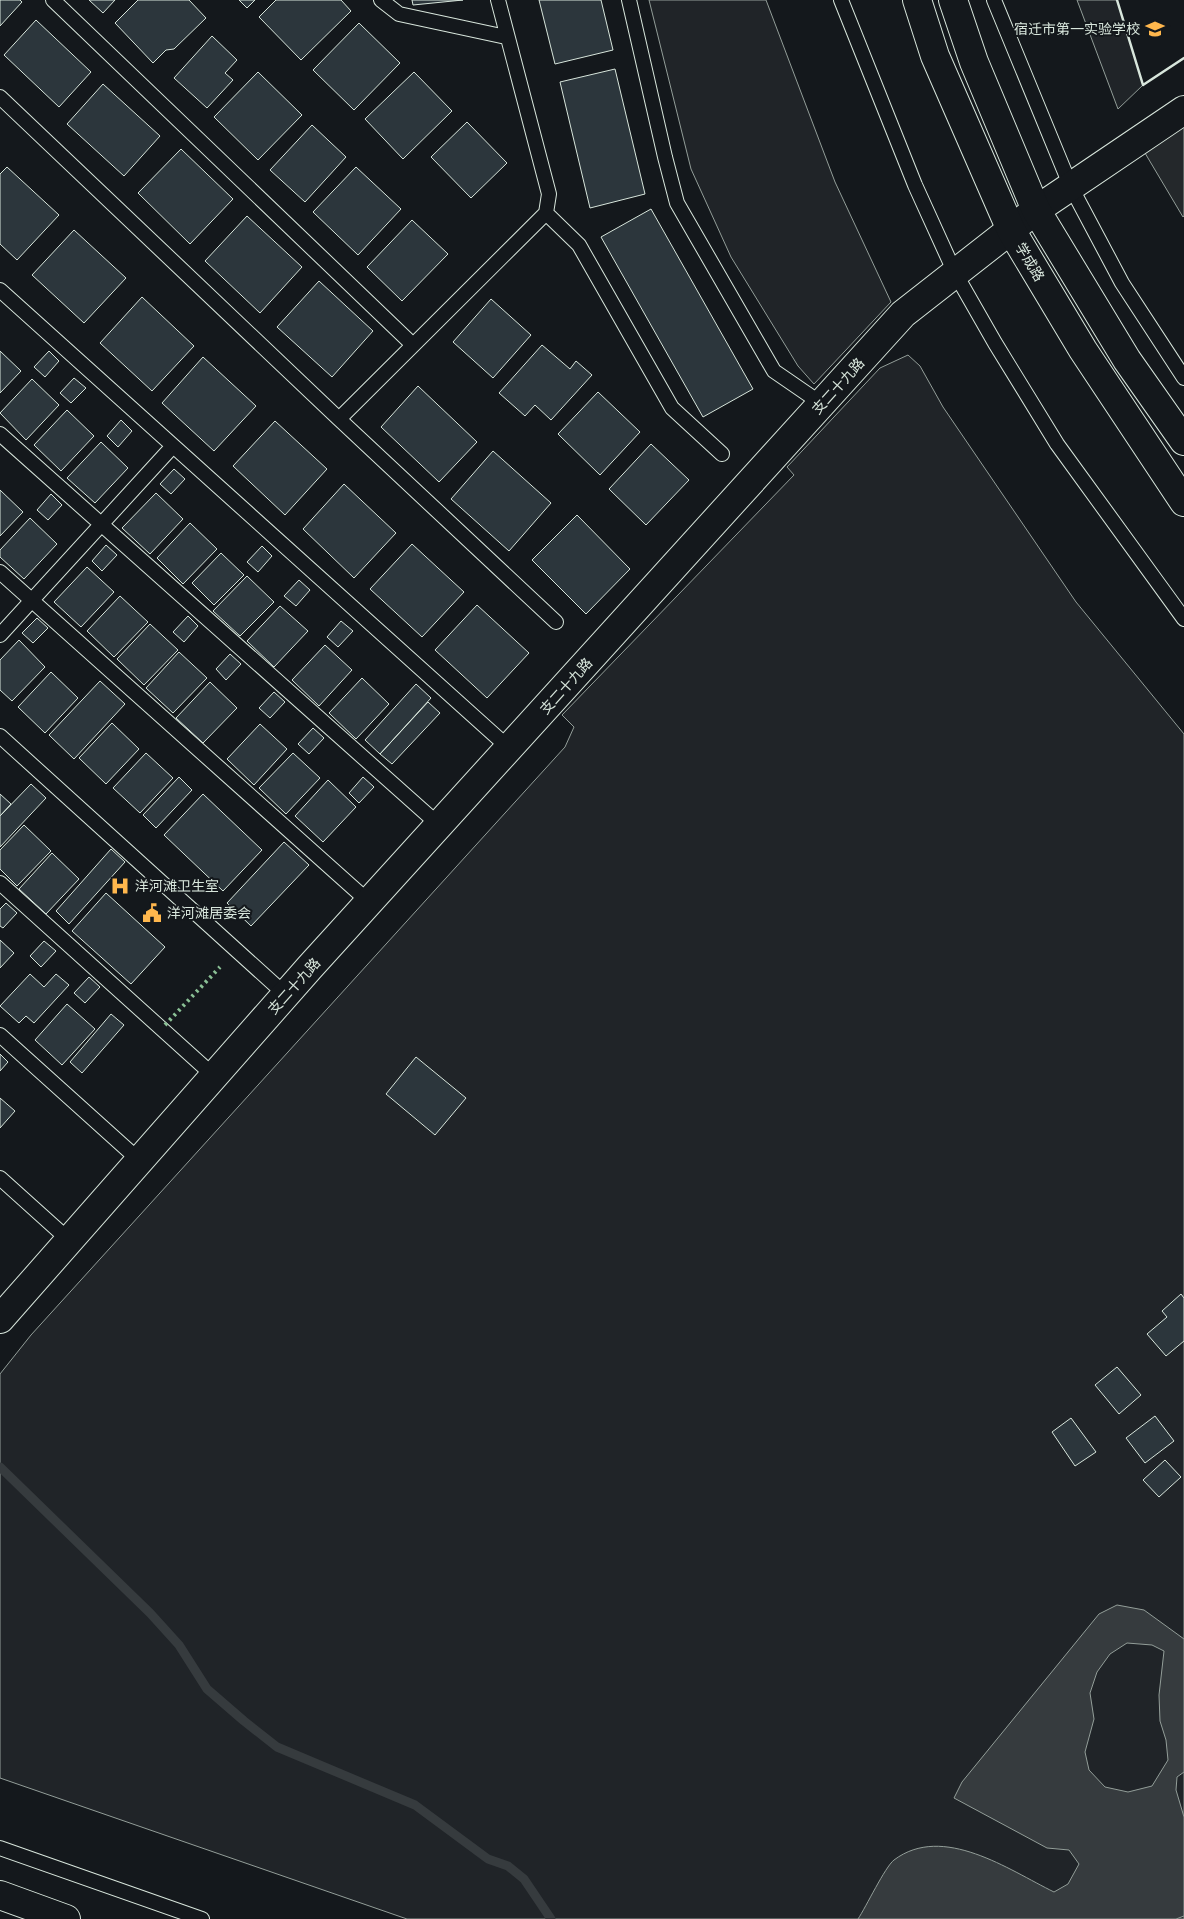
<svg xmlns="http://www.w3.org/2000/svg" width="1184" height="1919" viewBox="0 0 1184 1919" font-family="'Fira Sans','Noto Sans SC',sans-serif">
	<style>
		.green { fill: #202428; stroke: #939e99 }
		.parking { fill: #24282b; stroke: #939e99 }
		.water { fill: #363b3e; stroke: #939e99; fill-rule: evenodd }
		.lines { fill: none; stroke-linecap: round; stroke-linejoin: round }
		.stream { stroke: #363b3e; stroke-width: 9 }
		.building { fill: #2c363c; stroke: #d8e6dc }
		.lane-casing { stroke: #d8e6dc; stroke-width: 16 }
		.street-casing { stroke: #d8e6dc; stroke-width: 30 }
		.secondary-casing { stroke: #d8e6dc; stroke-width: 30 }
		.lane { stroke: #14181c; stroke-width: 14 }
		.street { stroke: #14181c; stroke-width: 28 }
		.secondary { stroke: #14181c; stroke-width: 28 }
		.hedge { stroke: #8ac095; stroke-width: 4; stroke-dasharray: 2.5 4; stroke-linecap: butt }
		.wall { stroke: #d8e6dc; stroke-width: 2.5 }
		.labels { text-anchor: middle; stroke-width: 4; stroke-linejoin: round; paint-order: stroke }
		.poi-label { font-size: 14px; fill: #d8e6dc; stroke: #14181c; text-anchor: start }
		.street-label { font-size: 14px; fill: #d8e6dc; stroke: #14181c }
	</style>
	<rect width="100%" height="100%" fill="#14181c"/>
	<!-- green -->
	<path class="green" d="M649,0h117l69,182 56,120 -77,82 -16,-18 -67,-109 -40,-88z
		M1077,0h40l26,85 -25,24z
		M908,355l12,11 23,41 133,195 108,132v1185h-777l-407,-141v-404l31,-39 534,-588 9,-20 -12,-12 232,-240 -7,-8 93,-99z"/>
	<!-- parking -->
	<path class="parking" d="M1184,119v97l-1,1 -41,-69z"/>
	<!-- water -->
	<path class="water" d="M1117,1605l27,5 40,29v133l-7,5 -1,13 8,27v99l-8,3h-318c8,-12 27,-52 36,-59 49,-37 115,10 160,32l14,-8 11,-20 -10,-14 -22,-2 -93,-50 8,-16 137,-168zM1127,1643l25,2 12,6 -5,44 1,26 6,19 2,20 -16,26 -24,6 -23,-5 -16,-17 -4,-18 9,-33 -4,-26 7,-21 13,-18z"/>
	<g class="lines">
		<!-- stream -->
		<path class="stream" d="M0,1467l150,146 29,32 28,44 37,32 33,26 138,58 73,54 20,7 16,13 27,40"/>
	</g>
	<!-- building -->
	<path class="building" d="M0,0h20l2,2 -22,24z
		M89,0h26l-12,13z
		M138,0h51l17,18 -32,31 -8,1 -13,13 -38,-40z
		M239,0h16l-8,8z
		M276,0h65l10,11 -50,49 -42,-43z
		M412,0h51l-50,5z
		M539,0h62l12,50 -58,14z
		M36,20l55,52 -32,35 -55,-52z
		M359,23l41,40 -46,47 -41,-40z
		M212,36l25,24 -12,13 8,7 -26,28 -33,-30z
		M615,69l30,125 -55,14 -30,-126z
		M258,72l44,43 -44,45 -44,-43z
		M414,72l38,39 -49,48 -38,-40z
		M103,84l57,52 -36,40 -57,-52z
		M467,122l40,41 -36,35 -40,-41z
		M312,125l34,32 -41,45 -35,-32z
		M181,149l52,50 -43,45 -52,-51z
		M7,167l52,48 -42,45 -17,-16v-70z
		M356,167l45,42 -43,46 -45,-43z
		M651,209l102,180 -50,28 -102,-180z
		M247,216l55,51 -42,46 -55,-52z
		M412,220l36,34 -46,47 -35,-34z
		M74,230l52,48 -42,45 -52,-48z
		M319,281l54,50 -41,46 -55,-50z
		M142,297l52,49 -42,45 -52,-48z
		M491,299l40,36 -38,43 -40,-36z
		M542,345l28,24 6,-8 16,14 -41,45 -16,-15 -10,11 -26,-23z
		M0,351l21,20 -21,22z
		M49,351l10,10 -14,16 -11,-10z
		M203,357l53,49 -42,45 -52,-48z
		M74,378l12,10 -15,15 -11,-10z
		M32,379l27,26 -33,35 -26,-27z
		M418,386l59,56 -38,40 -58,-55z
		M598,392l42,40 -40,43 -42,-41z
		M67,410l27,26 -33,35 -27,-26z
		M121,420l11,11 -14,16 -11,-11z
		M275,421l52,48 -42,46 -52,-49z
		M101,442l27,26 -33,35 -28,-25z
		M651,444l38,36 -43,45 -37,-36z
		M493,451l58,52 -42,48 -58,-52z
		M174,469l11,10 -14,15 -11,-10z
		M344,484l52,49 -42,45 -51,-49z
		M0,490l23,22 -23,24z
		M156,493l27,26 -33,35 -28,-26z
		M51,494l11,11 -14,15 -11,-10z
		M577,515l53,54 -44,45 -54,-54z
		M30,518l27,26 -33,35 -24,-22v-7z
		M190,523l27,26 -34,35 -26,-26z
		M412,544l52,48 -42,45 -52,-48z
		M106,545l11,10 -15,16 -10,-10z
		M262,546l10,10 -14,16 -11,-10z
		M221,553l23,22 -30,30 -22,-22z
		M87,567l27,25 -33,35 -27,-25z
		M247,576l27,26 -34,34 -27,-25z
		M299,580l11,10 -14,16 -12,-10z
		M120,596l28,26 -34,35 -27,-26z
		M477,605l52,48 -42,45 -52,-48z
		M280,606l28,25 -34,36 -27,-26z
		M188,616l10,10 -14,16 -11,-10z
		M37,618l11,10 -15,15 -11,-10z
		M341,621l12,10 -15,16 -11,-10z
		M150,624l28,26 -34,35 -27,-26z
		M19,640l26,27 -33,34 -12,-11v-30z
		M325,645l27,25 -33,36 -27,-26z
		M179,652l28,26 -34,35 -27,-25z
		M230,654l11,10 -15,16 -10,-11z
		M51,672l27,26 -33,35 -27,-26z
		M362,678l27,26 -33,35 -27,-26z
		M100,681l25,23 -51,55 -25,-24z
		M210,682l27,26 -34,35 -27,-25z
		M416,684l15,14 -51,56 -15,-14z
		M274,692l11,10 -15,16 -11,-10z
		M428,702l12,11 -48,51 -12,-10z
		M112,723l27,26 -33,35 -27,-26z
		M260,724l27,25 -33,36 -27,-26z
		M313,728l11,10 -15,16 -11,-10z
		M146,753l27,25 -33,35 -27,-25z
		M293,753l27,25 -34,36 -27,-26z
		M179,777l13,13 -36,38 -13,-13z
		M363,777l11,10 -15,16 -10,-10z
		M328,780l28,27 -33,35 -28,-26z
		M31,784l15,14 -46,49v-31z
		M0,794l11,10 -11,12z
		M203,794l59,56 -39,41 -59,-56z
		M24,825l27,26 -34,35 -17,-17v-19z
		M284,842l25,23 -58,61 -24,-23z
		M111,849l14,13 -56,62 -13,-13z
		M52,853l27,26 -33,35 -27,-25z
		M106,893l59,54 -34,37 -59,-53z
		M6,903l11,10 -14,15 -3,-2v-17z
		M0,940l14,13 -14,15z
		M44,941l12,10 -15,16 -11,-11z
		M30,974l14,13 12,-13 13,11 -35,38 -8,-7 -7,7 -19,-17z
		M89,977l11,10 -15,16 -11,-10z
		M67,1004l28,25 -33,36 -27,-25z
		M111,1014l13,11 -42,48 -12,-11z
		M0,1054l8,8 -8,9z
		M416,1057l50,41 -31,37 -49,-41z
		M0,1098l15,13 -15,17z
		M1181,1294l3,4v43l-18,15 -19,-22 20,-17 -5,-6z
		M1117,1367l24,28 -22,19 -24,-29z
		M1155,1416l19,25 -29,22 -19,-25z
		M1071,1418l25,34 -21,14 -23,-34z
		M1165,1460l16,17 -22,20 -16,-17z"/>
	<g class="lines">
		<!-- lane casing -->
		<g class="lane-casing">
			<path id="lane" d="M53,0l360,345
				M381,0l18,14 107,23
				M629,0l36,157 12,46 97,168 48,33
				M841,0l74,185 40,88 40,70 62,101 127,175
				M994,0l77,187 51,96 62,95
				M0,97l339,322 207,-206 3,-19 -51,-194
				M546,213l33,32 93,163 50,46
				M0,290l509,458
				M339,419l217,203
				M0,434l439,391
				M0,572l369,330
				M0,635l173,-189
				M0,736l286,259
				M0,883l214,193
				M0,1035l140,126
				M0,1178l70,63
				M0,1848l202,71"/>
		</g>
		<!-- street casing -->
		<g class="street-casing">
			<path id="street" d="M0,1319l310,-352 593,-653 133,-104 148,-100"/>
		</g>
		<!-- secondary casing -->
		<g class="secondary-casing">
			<path id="secondary" d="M917,0l18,56 76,174 72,120 101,152
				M953,0l21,62 62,148 91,150 57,81
				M0,1895l66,24"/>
		</g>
		<!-- lane -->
		<use href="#lane" class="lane"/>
		<!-- street -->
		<use href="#street" class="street"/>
		<!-- secondary -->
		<use href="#secondary" class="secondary"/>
		<!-- hedge -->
		<path class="hedge" d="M165,1025l55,-58"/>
		<!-- wall -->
		<path class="wall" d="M1117,0l26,85 41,-27"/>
	</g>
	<!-- icons -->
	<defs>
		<g id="school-bare" transform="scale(1.5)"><path d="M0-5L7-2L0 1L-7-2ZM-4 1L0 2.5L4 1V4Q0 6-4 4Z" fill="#ffb74d" stroke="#14181c" stroke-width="2.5" paint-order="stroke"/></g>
		<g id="hospital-bare" transform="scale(1.5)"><path d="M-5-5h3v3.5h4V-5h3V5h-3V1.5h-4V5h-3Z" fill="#ffb74d" stroke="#14181c" stroke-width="2.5" paint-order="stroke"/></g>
		<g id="civic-bare" transform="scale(1.5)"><path d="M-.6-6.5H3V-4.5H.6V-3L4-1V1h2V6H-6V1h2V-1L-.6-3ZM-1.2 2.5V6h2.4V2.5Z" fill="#ffb74d" stroke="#14181c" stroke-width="2.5" paint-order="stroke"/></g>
	</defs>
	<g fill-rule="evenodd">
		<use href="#school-bare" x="1155" y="29"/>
		<use href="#hospital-bare" x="120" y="886"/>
		<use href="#civic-bare" x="152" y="913"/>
	</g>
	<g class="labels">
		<!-- poi labels -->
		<g class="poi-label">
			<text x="1140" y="34" text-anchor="end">宿迁市第一实验学校</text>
			<text x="135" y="891">洋河滩卫生室</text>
			<text x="167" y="918">洋河滩居委会</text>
		</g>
		<!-- street labels -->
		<g class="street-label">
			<text transform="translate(1030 262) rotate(59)" y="5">学成路</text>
			<text transform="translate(838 386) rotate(-48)" y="5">支二十九路</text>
			<text transform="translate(566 686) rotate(-48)" y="5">支二十九路</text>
			<text transform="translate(294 986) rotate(-48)" y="5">支二十九路</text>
		</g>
	</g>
</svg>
